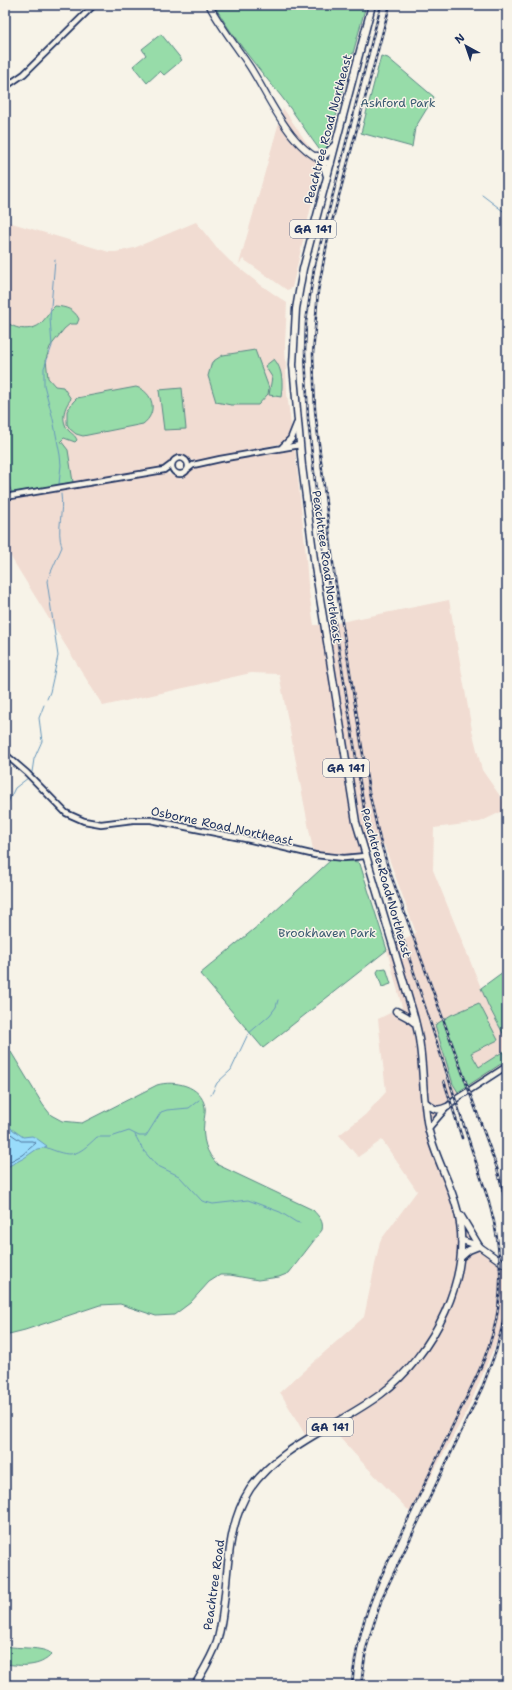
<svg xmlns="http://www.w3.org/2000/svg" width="512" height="1690" viewBox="0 0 512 1690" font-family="'Shantell Sans',sans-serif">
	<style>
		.built { fill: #f1dcd2 }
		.green { fill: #97dca9; stroke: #598684 }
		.water { fill: #99dcfb; stroke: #6797bc }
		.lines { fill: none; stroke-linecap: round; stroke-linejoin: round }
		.shore { stroke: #4d749d; stroke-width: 1 }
		.stream { stroke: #6797bc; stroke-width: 1 }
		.tertiary-casing { stroke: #1b2f5e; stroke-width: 8 }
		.secondary-casing { stroke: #1b2f5e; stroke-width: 8 }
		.trunk-casing { stroke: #1b2f5e; stroke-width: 9 }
		.tertiary { stroke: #f7f3e8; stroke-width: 4.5 }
		.secondary { stroke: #f7f3e8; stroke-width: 5.5 }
		.trunk { stroke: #f7f3e8; stroke-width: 6 }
		.rail-casing { stroke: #1b2f5e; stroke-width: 2.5 }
		.rail { stroke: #f7f3e8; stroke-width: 1; stroke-dasharray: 3; stroke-linecap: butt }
		.labels { text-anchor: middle; stroke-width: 3; stroke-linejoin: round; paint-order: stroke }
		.shield { fill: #f7f3e8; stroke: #5d6a87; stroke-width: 1 }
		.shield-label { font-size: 11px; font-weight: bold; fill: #1b2f5e }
		.park-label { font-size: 12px; fill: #3a5a71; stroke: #f7f3e8 }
		.street-label { font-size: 12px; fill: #1b2f5e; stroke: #f7f3e8 }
	</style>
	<rect width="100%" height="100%" fill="#f7f3e8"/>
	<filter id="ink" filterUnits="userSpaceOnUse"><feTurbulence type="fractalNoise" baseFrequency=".025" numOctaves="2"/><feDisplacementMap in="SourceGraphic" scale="8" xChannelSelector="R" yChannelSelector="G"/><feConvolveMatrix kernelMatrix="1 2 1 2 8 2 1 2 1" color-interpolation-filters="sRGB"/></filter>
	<g filter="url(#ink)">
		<!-- built -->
		<path class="built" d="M283,108l38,56 -29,124 -5,2 -44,-31 -4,5z
			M5,221l104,31h7l18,-4 62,-26 19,24 15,15 28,22 29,20 -2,41 2,49 6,48 -99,20 -11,-4h-6l-11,9 -154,27h-7z
			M295,450l10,95 3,40 6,40h12l123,-25 23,130 10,40 25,36v3l-27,13 -46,6 -1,42 55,135 19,37v26l-45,27 -3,6 -27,25 10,46 18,38 18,33 29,23v48l-1,5 -38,90 -57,104 -50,-52 -31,-34 -23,11 -27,-46 84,-75 16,-76 37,-50 -35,-51 -24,17 -19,-22 26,-20 21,-23 -8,-73 24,-12 -15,-57 29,-17 -32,-88 -30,11 -40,-1 -35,-181 -28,-1 -148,33 -91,-147 -7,-17v-46l161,-23 16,6 10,-11 56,-12 31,-5z"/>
		<!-- green -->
		<path class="green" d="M214,5h152l-40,149 -2,2c-15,-20 -28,-41 -43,-60 -24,-29 -48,-58 -67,-91z
			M161,34l21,26 -18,15 -4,-4 -13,12 -14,-17 13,-11 -4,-6z
			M381,56l7,2 46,39 -19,31 -3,19 -51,-14z
			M55,306c11,1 19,3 24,13l-2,5h-7l-6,5 -14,18 -4,12 2,19 7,8 8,1 8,12c-7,8 -11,22 -2,32 3,3 6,4 8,9l-2,2 -11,-4 -3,3 7,9 5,32 -61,11 -7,-17v-156c9,11 30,12 38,1 5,-5 7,-11 12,-15z
			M255,350l14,38 -1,6 -10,11h-27l-15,-3 -8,-26 4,-14 11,-7z
			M274,359c9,10 9,25 7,38l-12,-2 3,-18 -7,-11z
			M136,387c18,5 22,26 7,37l-60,12 -7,-2 -6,-5 -3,-5v-13l6,-9 4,-4z
			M182,388l4,41 -22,1 -5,-40z
			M332,859l26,3 2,2 27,86 -124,98 -63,-74 71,-59z
			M386,968l5,16 -9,3 -5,-15 2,-3z
			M507,969v25h-5l5,7v40l-19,-36 -7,-17z
			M479,1003l19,37 -27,13 8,14 25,-16 3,9 -49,32 -5,-8 -18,-59 16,-10z
			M5,1047l6,5 32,53 8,10 11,6 20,2 75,-38c17,-5 44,0 48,22 1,4 -1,11 -1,15 -2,17 2,31 14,43l95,45c6,7 11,11 9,20l-33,43 -10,4 -21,3 -28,-5h-10l-11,7 -19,21 -16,12 -18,1 -36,-12 -20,1 -75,25 -20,5z
			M5,1646c13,3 38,0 47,8 -12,14 -31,12 -47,10z"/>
		<!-- water -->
		<path class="water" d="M5,1124l18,13 9,-1 4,2 11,8 -4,2 -6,1 -13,9 -19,10z"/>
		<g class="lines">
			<!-- shore -->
			<path class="shore" d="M5,1130l16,11h11l4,2 -14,12 -17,9"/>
			<!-- stream -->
			<path class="stream" d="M482,195l25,19
				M55,260l-5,58 2,28 -8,22v17l9,34 7,36 1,10 -2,19
				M47,699l3,-7 8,-36 -11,-75 15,-34c-6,-18 2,-34 -1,-53
				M30,775l2,-3 2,-13 8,-18 -3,-23 5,-13
				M5,808l10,-20 13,-10
				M211,1095l6,-12 14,-13 17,-36 22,-19 6,-8 2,-7
				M135,1135l8,15 13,15 23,11 23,25 11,3 35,-4 32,12 16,10 4,1
				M45,1147c27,11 31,10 52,-10h14l18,-6 10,5h7l15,-24 6,-2 22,-2 10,-8"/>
			<!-- tertiary casing -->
			<g class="tertiary-casing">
				<path id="tertiary" d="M5,87l19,-13 70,-69
					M172 466a8 8 0 1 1 16 0a8 8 0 1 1-16 0Z
					M188,469l5,-4 27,-6 80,-14
					M5,497l159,-27 8,-6
					M5,754l22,19 39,40 18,8 17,3 32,-4h18l100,20 64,15 29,3 21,-2
					M428,1129l19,-22 9,-8 51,-33"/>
			</g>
			<!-- secondary casing -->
			<g class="secondary-casing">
				<path id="secondary" d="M209,5c12,22 27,41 41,62 21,33 40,84 81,97
					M461,1240l18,6 28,20"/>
			</g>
			<!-- trunk casing -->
			<g class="trunk-casing">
				<path id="trunk" d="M316,156h8l11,-11
					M316,156l7,8 4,12
					M283,447l8,-8 6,-15
					M396,1011l11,6 9,7
					M425,1102c8,7 12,10 22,5
					M461,1257l8,-7 10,-4 -18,-30
					M195,1685c8,-14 17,-28 22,-43 14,-49 4,-109 33,-153 30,-44 90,-64 131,-95 52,-39 94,-119 76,-185 -7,-28 -23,-53 -29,-82 -6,-31 -4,-63 -10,-94 -2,-9 -4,-18 -7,-27l-55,-184 -41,-255 -13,-101 -9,-101 3,-56 7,-40 69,-264"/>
			</g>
			<!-- tertiary -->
			<use href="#tertiary" class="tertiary"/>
			<!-- secondary -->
			<use href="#secondary" class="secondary"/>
			<!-- trunk -->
			<use href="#trunk" class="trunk"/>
			<!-- rail casing -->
			<g class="rail-casing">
				<path id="rail" d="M390,5l-61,228 -11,58 -5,63 2,56 19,162 35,220 11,48 8,27 109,301 10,39
					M444,1081l18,57
					M352,1685c3,-36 11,-68 26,-102 24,-52 49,-104 74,-156 18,-38 40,-75 46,-118 5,-36 1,-72 -9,-107l-91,-278 -32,-103 -45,-286 -13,-116 -3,-67 1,-30 8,-53 67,-264
					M361,1685l5,-36 16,-51 100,-210 14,-37 11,-44"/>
			</g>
			<!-- rail -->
			<use href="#rail" class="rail"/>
		</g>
	</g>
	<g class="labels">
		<!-- shield labels -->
		<g class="shield">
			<rect x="290" y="220" width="46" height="18" rx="3"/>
			<rect x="323" y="759" width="46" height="18" rx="3"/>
			<rect x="307" y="1418" width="46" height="18" rx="3"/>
		</g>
		<g class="shield-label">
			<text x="313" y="233">GA 141</text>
			<text x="346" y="772">GA 141</text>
			<text x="330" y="1431">GA 141</text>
		</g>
		<!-- park labels -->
		<g class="park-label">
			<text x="398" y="107">Ashford Park</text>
			<text x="327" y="937">Brookhaven Park</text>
		</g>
		<!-- street labels -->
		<g class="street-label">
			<text transform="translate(328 129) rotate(-75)" y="4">Peachtree Road Northeast</text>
			<text transform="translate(327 567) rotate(82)" y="4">Peachtree Road Northeast</text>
			<text transform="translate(222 826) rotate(12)" y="4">Osborne Road Northeast</text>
			<text transform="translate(386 883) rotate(74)" y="4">Peachtree Road Northeast</text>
			<text transform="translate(214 1585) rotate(-82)" y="4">Peachtree Road</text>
		</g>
	</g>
	<!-- margin -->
	<rect width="512" height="1690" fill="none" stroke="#f7f3e8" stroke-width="20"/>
	<rect x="10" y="10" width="492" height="1670" fill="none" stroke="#1b2f5e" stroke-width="1.5" filter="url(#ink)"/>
	<!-- north arrow -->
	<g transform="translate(466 46) rotate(320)" stroke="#f7f3e8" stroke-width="3" paint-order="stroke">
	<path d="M0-3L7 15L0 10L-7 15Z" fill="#1b2f5e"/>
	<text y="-6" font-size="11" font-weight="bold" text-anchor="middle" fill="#1b2f5e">N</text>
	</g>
</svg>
